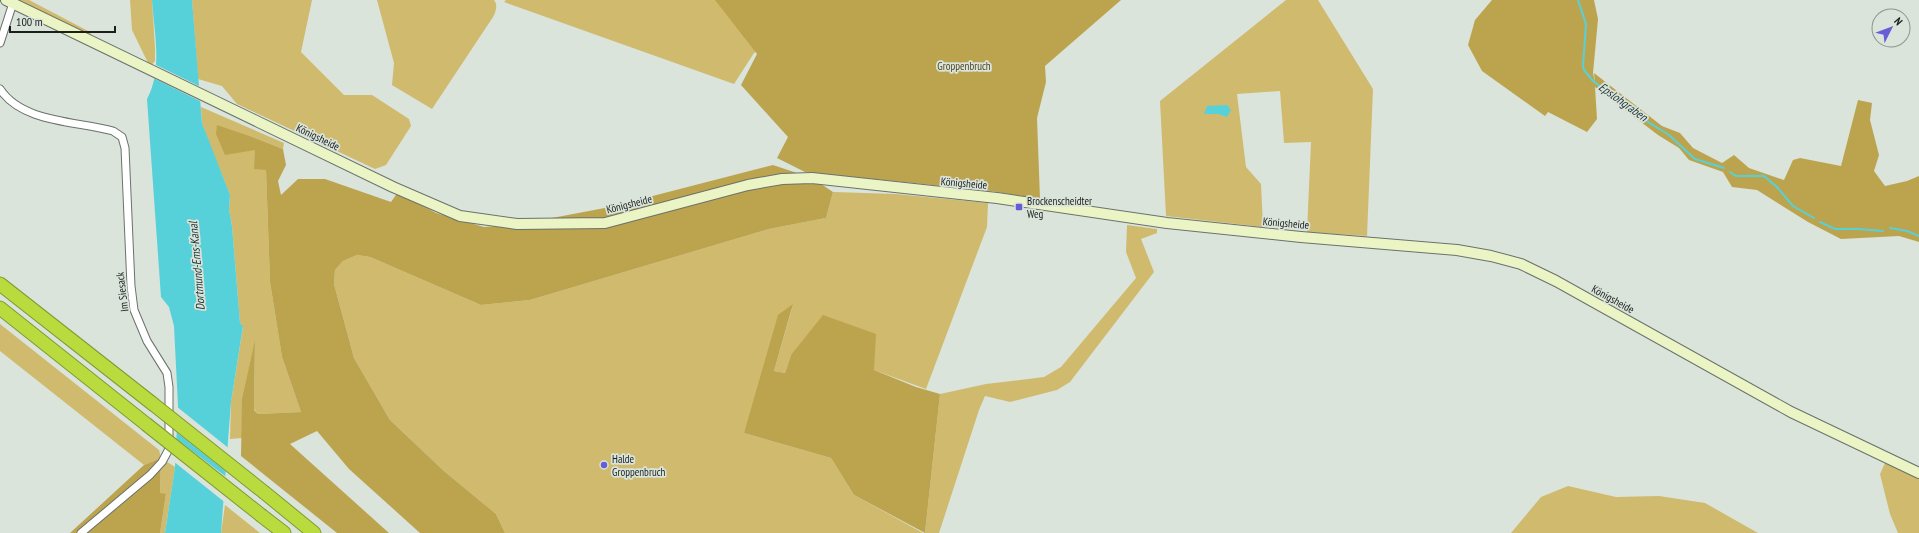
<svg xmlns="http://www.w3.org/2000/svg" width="1919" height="533" viewBox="0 0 1919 533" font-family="'PT Sans Narrow',sans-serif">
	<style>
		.green { fill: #d0ba6d }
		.forest { fill: #bca44f }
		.water { fill: #56d1d9 }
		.pier { fill: #dae4db }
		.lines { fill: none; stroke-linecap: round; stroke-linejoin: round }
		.stream { stroke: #56d1d9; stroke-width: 2 }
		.street-casing { stroke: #6a726b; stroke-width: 9 }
		.secondary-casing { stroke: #6a726b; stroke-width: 12 }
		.highway-casing { stroke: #829932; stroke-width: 15 }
		.street { stroke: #fff; stroke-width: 7 }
		.secondary { stroke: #eaf4c5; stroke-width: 10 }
		.highway { stroke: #badb3e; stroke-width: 13 }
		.highway-bridge-casing { stroke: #829932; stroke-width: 15; stroke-linecap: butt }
		.highway-bridge { stroke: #badb3e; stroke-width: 13 }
		.poi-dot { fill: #675dd6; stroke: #dae4db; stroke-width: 1.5 }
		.labels { text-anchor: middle; stroke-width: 3.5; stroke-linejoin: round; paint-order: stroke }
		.park-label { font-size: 11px; fill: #4f4521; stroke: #dae4db }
		.street-label { font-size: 11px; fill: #1b1e1b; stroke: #dae4db }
		.poi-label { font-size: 11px; fill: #1b1e1b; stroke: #dae4db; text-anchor: start }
		.water-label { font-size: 12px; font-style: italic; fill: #203637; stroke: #dae4db }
	</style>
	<rect width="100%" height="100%" fill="#dae4db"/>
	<!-- green -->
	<path class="green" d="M15,0h14l61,32 2,4z
		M130,0h22l3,48v13l-5,6 -18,-37z
		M192,0h120l-11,52 43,43h28l37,24 2,7 -25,39 -11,4 -138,-65 -15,-18 -24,-7z
		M377,0h117c4,5 2,11 -1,17l-61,92 -40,-24 2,-22z
		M506,0h589l-323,43 -18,10 -20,31 -230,-82z
		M1286,0h32l55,89 -6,147 -60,-4 4,-90 -27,1 -4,-52 -43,3 9,73 15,17 2,43 -97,-11 -6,-115z
		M201,107l83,36 -1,6 -28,-11v12l11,20 4,112 12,75 19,55 -43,2 -4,-5 1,-67 -13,56v40l-12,1 1,-37 12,-75 -3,-4 -8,-97 -3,-16 1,-15 -21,-52 -7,-20z
		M833,192l63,2 92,9 -1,24 -61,162 -52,-19 -83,-15 -6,18 -11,-2 19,-66 -49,128 87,25 23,37 69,38h-418l-9,-19 -52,-43 -54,-51 -36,-62 -20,-74 1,-14 8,-9 14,-6 13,2 111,48 49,-5 239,-71 57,-11z
		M1127,225l30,4v4l-16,6 13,33 -84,110 -13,8 -47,12 -25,-6 -6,14 -40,123h-14l15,-139 46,-10 58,-7 17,-10 75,-89 -10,-26z
		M0,324l159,126 2,8 14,9 -10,66h-5l6,-39h-6l1,-36 -17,7 -144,-114z
		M1886,461l28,13 5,5v54h-21l-8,-19 -10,-40z
		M1568,486l48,11 43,-1 46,7 53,30h-247l30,-36z
		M225,505l35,28h-39z"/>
	<!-- forest -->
	<path class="forest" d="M715,0h406l-76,66 1,16 -9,36 3,81 -49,-8 -186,-19 -28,-14 11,-21 -47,-52 16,-31z
		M1492,0h102l4,19 -5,54 2,10 -1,-10 68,53 18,7 13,15 29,15 12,-8 15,13 35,12 9,-20 7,-2 41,8 17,-66 14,3 -2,17 9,35 -5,16 11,15 22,-5 12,-5v66l-20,-6 -58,3 -33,-17 -51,-32 -25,-3 -9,-15 -34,-12 -10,-12 -21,-13 -63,-48 2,32 -10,13 -39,-20 -3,4 -63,-45 -14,-26 7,-25z
		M217,125l38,13 28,11 3,16 -8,16 3,14 17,-16h27l66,23 7,-10 38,21 48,14 31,-2 95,-18 163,-42 39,13 21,14 -7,26 -57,11 -239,71 -49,5 -111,-48 -13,-2 -14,6 -8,9 -1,14 20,74 36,62 54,51 52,43 9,19h-85l-71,-64 -32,-38 -27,13 99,89h-52l-96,-77 1,-58 13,-58 -1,70 4,4 43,-2 -19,-55 -12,-75 -4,-112 -12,-1 1,-19 -30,5 -9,-21z
		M793,304l-19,67 11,2 6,-18 32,-40 53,19 -2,36 42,17 24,7 -15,139 -71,-38 -23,-37 -87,-25 34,-118z
		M161,458l-1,35 6,1 -6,39h-90l74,-68z"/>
	<!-- water -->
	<path class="water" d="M152,0h40l10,123 28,72 -1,15 3,16 8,97 3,3 -12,76 -10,131h-56l10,-66 3,-61 -4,-80 -5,-19 -8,-10 -14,-198c16,-29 7,-67 5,-99z
		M1227,105l4,5 -4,7 -9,-3h-14l3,-8z"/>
	<!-- pier -->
	<path class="pier" d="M154,64l47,23 1,15 -49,-24z
		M176,406l55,44 -2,24 -54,-43z
		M174,437l55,42 -2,25 -54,-43z"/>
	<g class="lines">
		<!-- stream -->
		<path class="stream" d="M1578,0l8,24 -3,42 1,4 9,11 26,20 17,10 12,11 21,13 26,24 29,9
			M1730,172l6,4h28l13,11 16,19 21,12
			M1820,222l15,7h23l25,2
			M1890,228l17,3 12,5"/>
		<!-- street casing -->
		<g class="street-casing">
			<path id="street" d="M0,43l13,-40
				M0,89c22,34 77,32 113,42l9,6 3,11 6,138 3,24 13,31 20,32 2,14v62l-7,13 -12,13 -69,58"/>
		</g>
		<!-- secondary casing -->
		<g class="secondary-casing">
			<path id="secondary" d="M6,0l387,187 67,29 57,8 88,-1 143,-38 34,-6 30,-1 185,20 170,25 134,14 156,13 34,6 30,8 35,17 235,131 128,61"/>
		</g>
		<!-- highway casing -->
		<g class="highway-casing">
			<path id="highway" d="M0,284l153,120
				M0,308l146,116
				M265,493l49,40
				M262,516l22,17"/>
		</g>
		<!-- street -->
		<use href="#street" class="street"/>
		<!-- secondary -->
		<use href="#secondary" class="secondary"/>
		<!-- highway -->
		<use href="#highway" class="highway"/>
		<!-- highway-bridge casing -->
		<g class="highway-bridge-casing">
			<path id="highway-bridge" d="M153,404l112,89
				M146,424l116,92"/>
		</g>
		<!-- highway-bridge -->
		<use href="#highway-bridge" class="highway-bridge"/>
	</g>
	<!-- markers -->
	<g class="poi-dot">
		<rect x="1015" y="203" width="8" height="8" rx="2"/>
		<circle cx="604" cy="465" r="4"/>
	</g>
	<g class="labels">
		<!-- park labels -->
		<g class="park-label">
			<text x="964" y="70">Groppenbruch</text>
		</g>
		<!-- street labels -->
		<g class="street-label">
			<text transform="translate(318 137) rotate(26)" y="4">Königsheide</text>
			<text transform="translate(964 183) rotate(5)" y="4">Königsheide</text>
			<text transform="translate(629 204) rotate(-14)" y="4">Königsheide</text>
			<text transform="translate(1286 223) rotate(5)" y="4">Königsheide</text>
			<text transform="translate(122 292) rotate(-97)" y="4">Im Siesack</text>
			<text transform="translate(1613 299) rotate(29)" y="4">Königsheide</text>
		</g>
		<!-- poi labels -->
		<g class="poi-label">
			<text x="1027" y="205">Brockenscheidter<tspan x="1027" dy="13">Weg</tspan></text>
			<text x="612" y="463">Halde<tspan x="612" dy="13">Groppenbruch</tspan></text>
		</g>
		<!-- water labels -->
		<g class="water-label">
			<text transform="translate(1623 102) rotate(36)" y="4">Epslohgraben</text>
			<text transform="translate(197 266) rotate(-95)" y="4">Dortmund-Ems-Kanal</text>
		</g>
	</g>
	<!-- north arrow -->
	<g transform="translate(1891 28) rotate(48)"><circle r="19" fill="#dae4db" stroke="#8e958e"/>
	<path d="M0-3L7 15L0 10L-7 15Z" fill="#675dd6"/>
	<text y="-6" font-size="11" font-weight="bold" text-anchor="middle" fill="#1b1e1b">N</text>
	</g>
	<!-- scale -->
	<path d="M10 26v6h105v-6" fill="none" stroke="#1b1e1b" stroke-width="2"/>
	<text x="16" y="26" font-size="12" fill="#1b1e1b" stroke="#dae4db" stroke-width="3" paint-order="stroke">100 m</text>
</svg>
